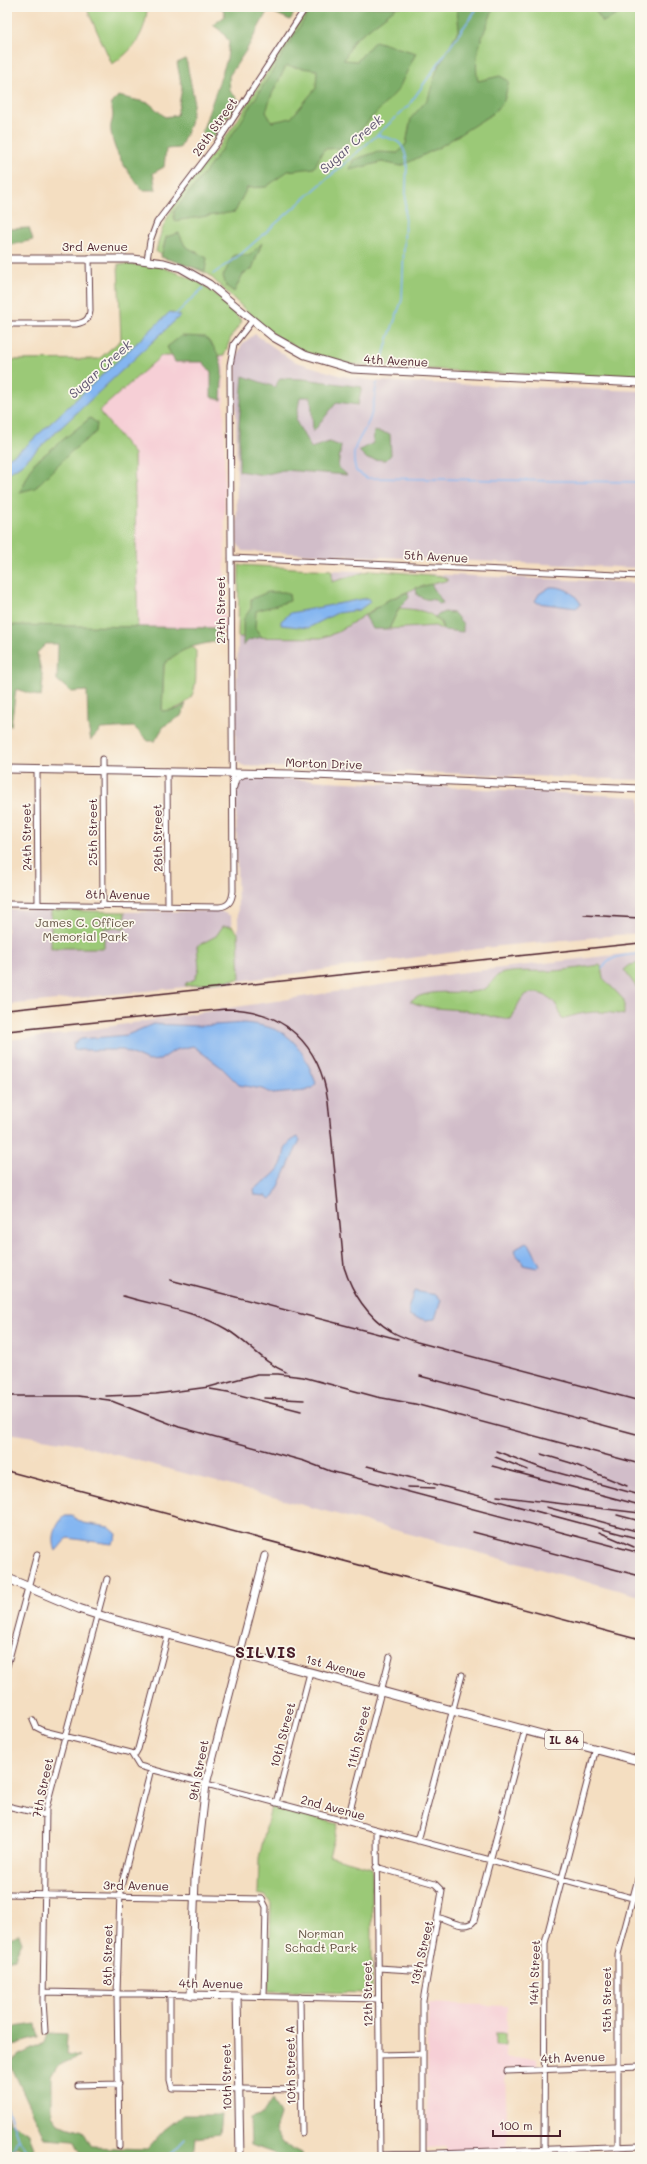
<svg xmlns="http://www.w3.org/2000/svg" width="647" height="2164" viewBox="0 0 647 2164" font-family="Mali,sans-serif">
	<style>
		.built { fill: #f6cfd6 }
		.industrial { fill: #d1bdc9 }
		.green { fill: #9bc977; stroke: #727451 }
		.forest { fill: #7cad68; stroke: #63664a; fill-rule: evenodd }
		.water { fill: #84b6f1; stroke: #676a8e }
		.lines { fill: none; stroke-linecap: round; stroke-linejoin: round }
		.stream { stroke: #84b6f1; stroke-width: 1.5 }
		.street-casing { stroke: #643c42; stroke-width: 7 }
		.secondary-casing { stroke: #643c42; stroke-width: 9 }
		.primary-casing { stroke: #643c42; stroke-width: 10 }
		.street { stroke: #fff; stroke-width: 5 }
		.secondary { stroke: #fff; stroke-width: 7 }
		.primary { stroke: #fff; stroke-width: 8 }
		.rail { stroke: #4a1f2b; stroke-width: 1.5 }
		.labels { text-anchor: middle; stroke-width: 3.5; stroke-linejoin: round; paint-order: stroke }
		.shield { fill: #fbf7ec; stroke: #7f6065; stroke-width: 1 }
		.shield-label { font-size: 11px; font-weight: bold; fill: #4a1f2b }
		.street-label { font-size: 12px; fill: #4a1f2b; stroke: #fbf7ec }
		.park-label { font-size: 12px; fill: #625242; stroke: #fbf7ec }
		.water-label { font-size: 13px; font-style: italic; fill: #5e5470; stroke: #fbf7ec }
		.district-label { font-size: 16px; font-weight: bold; letter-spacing: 1px; fill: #4a1f2b; stroke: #fbf7ec }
	</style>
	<rect width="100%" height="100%" fill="#fbf7ec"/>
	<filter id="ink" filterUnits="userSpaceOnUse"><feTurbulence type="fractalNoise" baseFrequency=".025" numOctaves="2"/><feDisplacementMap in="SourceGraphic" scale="8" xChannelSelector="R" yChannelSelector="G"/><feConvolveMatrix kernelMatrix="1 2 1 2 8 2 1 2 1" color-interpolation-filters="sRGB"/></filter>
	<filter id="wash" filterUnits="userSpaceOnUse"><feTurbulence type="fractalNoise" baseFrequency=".012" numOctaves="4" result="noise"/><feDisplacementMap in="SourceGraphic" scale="16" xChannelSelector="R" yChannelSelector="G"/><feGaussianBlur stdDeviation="0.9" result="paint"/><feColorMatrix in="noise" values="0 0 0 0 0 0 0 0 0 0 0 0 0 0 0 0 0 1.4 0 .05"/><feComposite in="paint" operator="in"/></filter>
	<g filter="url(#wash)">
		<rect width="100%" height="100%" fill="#f4dec1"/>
		<!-- built -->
		<path class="built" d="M161,356h63l1,276h-87l-4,-178 -35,-43z
			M428,2003l79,3 -1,52h31v10l-32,1 3,88h-63v-10l-20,1 2,-4z"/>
		<!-- industrial -->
		<path class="industrial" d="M255,334l38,27 49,15 35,5 263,10v177l-398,-17 -5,-8 -1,-184 6,-15z
			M332,570l308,13v197l-397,-14 -8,-7 3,-122 93,-5z
			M250,777l390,20v136l-140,13 -261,35 -3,-185 2,-13 4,-4z
			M7,909l44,1 1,38h52v-20h21v-16l95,-1 11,5 3,66 -227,23z
			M640,952v644l-571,-154 -62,-9v-393l41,-4 410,-63z"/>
		<!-- green -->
		<path class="green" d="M86,7h61c0,24 -14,45 -35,57z
			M308,7h332v372l-148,-6 -146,-9 -41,-12 -27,-15 -20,-15 -50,-48 -52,-22c8,-50 54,-89 81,-131 24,-38 47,-76 71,-114z
			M118,264l41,2 39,15 21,16 23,24 -11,16 -7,19h-63l-62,55 35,43 4,178h-131v-272l92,-1 22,-19z
			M239,565l93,5v12l40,-12 69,6 8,4 -33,8 -28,12 -50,32 -17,6 -83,-1z
			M399,608c18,2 38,2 44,22l-8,-4 -46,3z
			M191,646l5,5c-1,33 6,54 -34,61l2,-48 12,-11z
			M51,910l74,2v16h-21v20h-53z
			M223,926h9l6,7 2,46 -55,7 1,-3 9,-4 4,-11 -2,-22 19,-10z
			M640,963v29l-16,-22 6,-5z
			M599,965l2,1 2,12 21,22v15c-25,-5 -38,-4 -62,4 -2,-5 -3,-10 -6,-14 -6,-10 -24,-17 -33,-8 -5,5 -8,16 -12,22 -14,1 -28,-6 -43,-8 -18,-3 -42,-1 -58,-10 21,-14 44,-6 68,-10 17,-4 12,-15 26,-18 16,-3 33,-1 49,-2 16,-1 31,-4 46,-6z
			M271,1806l67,18 -9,32 43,12v125l-103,-2 2,-87 -5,-8 -8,-2 1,-36z
			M495,2033h11v13h-11z"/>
		<!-- forest -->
		<path class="forest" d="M219,7h79l-8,13 -22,-10 -21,39 -18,27 1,15 9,9 -27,39 -10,-7 25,-73 2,-18 -8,-10 -8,-6 12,-9 -2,-7z
			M312,7h85l-43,33 -10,20 13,1 18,-20 41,12 -18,37 -55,58 -19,1 -10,19 -26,3 -22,16 -19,1 -12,24 -61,9v-10l33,-41 33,-47zM286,66l31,4 -1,18 -25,30 -19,4 -6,-10 6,-18z
			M459,7h35c-9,25 -22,46 -16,74l22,-5 9,5 -5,20 -12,13 -54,34 -37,18 -19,-4 -32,8 3,-10 24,-8 21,1 8,-9 5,-26 17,-19 9,-30 22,-40 -2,-19z
			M593,7h39l-29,15z
			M186,59l8,40 -4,25 -10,24 -14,1 -2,18 -11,6 3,17h-14c-13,-17 -28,-35 -31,-58 -2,-11 5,-11 0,-27l7,-9 31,7 16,14 12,-2 5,-27 -5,-25z
			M29,228l4,12 -26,6v-17z
			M179,233l6,13 22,12 -2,13 -44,-14 5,-20z
			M262,243l-10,26 -9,5 -9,18 -8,-6 -3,-10 11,-21h16z
			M181,336l24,1c22,23 17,34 16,63l-10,-3v-25l-8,-10h-28l-8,-15z
			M243,376l32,11 5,-9 24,1 58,8 -4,18 -21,-3 -24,30 -2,-35h-11l-4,24 15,27 18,-6 12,4 -3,21 9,8 -63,-5 -21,5 -24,-4v-46z
			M90,418l7,5 -1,9 -24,19 -37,37 -15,4 14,-29z
			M374,431l16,3 1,21 -5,5 -19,-1 -8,-8 14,-8z
			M431,584l12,19 -4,1 -4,-4 -10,-1 -8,-4 -1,-7z
			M268,592h17l4,2 1,7 -34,10 -1,17 7,9 -13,3 -6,6v-26l8,-12v-9z
			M408,592l1,6 -10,10 -10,21h-16l-8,-13 23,-16z
			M444,612l10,1 9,11v8l-20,-2 -2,-8 -7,-5z
			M7,623l4,2 208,3 1,13c-24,4 -37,6 -56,23l-2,47 16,-2 8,-5 -5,12 -17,10 -9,15h-7l-14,-14 -33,2 -10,11 -3,-14 -1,-35 -16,1 -14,-12 1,-36h-12l-9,9 6,26 -2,18 -25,-8 -5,37 -4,-1z
			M19,1934l3,8 -8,17 -7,2v-21z
			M36,2024l2,13 -12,3 -19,9v-21z
			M48,2033l19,1 -1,20 14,2 -20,8 -8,12v39l6,8 25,8 9,16 55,2 17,-19 19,-15h39l-2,19 -24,3 -2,20h-111l-9,-17 -29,-2 -33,-70 -1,-6 8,-7 26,-12z
			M272,2100l8,15 -5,15 8,14 18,9 1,4h-18l-33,-12 -1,-27 12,-4z
			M7,2116l2,6 19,10 6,15 -5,7 -11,-7 -11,4z"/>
		<!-- water -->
		<path class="water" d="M170,312l10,4 -159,149 -14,9v-15l18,-12z
			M550,587c13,-1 24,5 31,17l-5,4 -38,-5 -3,-2 4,-7z
			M368,598l2,4 -11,8 -22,3 -29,15 -27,-3v-4l9,-8z
			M244,1023c46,4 56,20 72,60l-3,5 -8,3 -32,3 -11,-5 -23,-4 -18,-18 -28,-21 -18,4 -15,10 -12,1 -25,-11h-44l-5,-1 -1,-5 8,-5 46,-4 26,-11 47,2z
			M298,1137l2,3 -25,55 -5,4 -4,-3 -11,-1 -1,-6c8,-6 19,-12 25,-21 9,-14 0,-22 19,-31z
			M526,1243l5,4 9,18 -3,3 -14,-3c-1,-7 -8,-9 -9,-15z
			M414,1291l23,4 4,5 -6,19 -9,1 -17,-4v-10z
			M65,1516h7l11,7 26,4 8,7 -1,6 -4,4 -45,-6 -11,13c-5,-12 -1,-27 9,-35z"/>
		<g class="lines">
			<!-- stream -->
			<path class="stream" d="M377,135c20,5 26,5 30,26l-5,139 -14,39 -6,22
				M213,274l28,-20 136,-119 32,-30 69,-98
				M174,316l29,-28
				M377,383c-3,12 -3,27 -8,38 -9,20 -20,25 -13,50l11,7 273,4
				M602,969c8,-14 23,-14 38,-15
				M7,1954l3,-2
				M7,2107l11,32 16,18
				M9,2157l9,-18
				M168,2157l17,-18"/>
		</g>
	</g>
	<g filter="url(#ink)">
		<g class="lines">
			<!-- street casing -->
			<g class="street-casing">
				<path id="street" d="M147,260l3,-19 7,-19 60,-79 89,-136
					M7,324h69c9,-2 13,-4 14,-13l-1,-53
					M231,558l409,18
					M102,759l1,146
					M37,770l1,134
					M167,771l1,135
					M234,787l2,-8 9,-5
					M7,904l212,3c10,-1 13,-6 14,-16l-3,-526 4,-21 18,-23
					M7,1666l30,-112
					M33,1720l3,7 8,4 87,22 8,13 501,134
					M134,1756l4,-7 30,-114
					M276,1803l34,-130
					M7,1806l39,9
					M347,1822l43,-165
					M377,1830l3,327
					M418,1841l44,-166
					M376,1867l59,17 7,7 -19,110v153
					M7,1894l255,5 4,8 -2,90
					M438,1917c10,3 28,14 36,4l51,-191
					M378,1968l49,3
					M44,1992l147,3
					M170,1994v86l2,8 130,2
					M237,1996l141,3
					M300,1997l2,136
					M45,2031l-2,-30 3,-193 61,-229
					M379,2055l44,-1
					M507,2071l133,-5
					M78,2085l41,-1
					M119,2146l-2,-152 3,-103 31,-122
					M380,2155l260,-9
					M544,2157l1,-214 51,-195
					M618,2157v-203l22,-83"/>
			</g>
			<!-- secondary casing -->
			<g class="secondary-casing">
				<path id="secondary" d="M7,259h126l31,4 17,5 28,16 64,53 32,18 47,14 288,14
					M7,769l284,5 349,15
					M240,2157l-3,-161 -46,-1 4,-116 11,-95 59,-228"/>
			</g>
			<!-- primary casing -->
			<g class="primary-casing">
				<path id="primary" d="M7,1578l73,31 31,10 529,142"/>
			</g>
			<!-- street -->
			<use href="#street" class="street"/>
			<!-- secondary -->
			<use href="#secondary" class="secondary"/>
			<!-- primary -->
			<use href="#primary" class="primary"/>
			<!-- rail -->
			<path class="rail" d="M584,915l56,3
				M7,1010l633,-67
				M7,1031l219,-22c58,0 94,36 102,92l16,166c8,26 24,50 47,64 7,5 17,8 26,11l223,59
				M170,1280l228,59
				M123,1296c34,10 73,15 103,33 22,13 36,33 60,43
				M420,1376l220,59
				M210,1389l18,3 73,19
				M7,1396h71l31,4 70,27 125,34 26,10 310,82
				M106,1396l50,-2 53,-7 48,-13h21l25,3 74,20 38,7 225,60
				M264,1398l40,2
				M496,1451l48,18 96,26
				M541,1454l30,9 56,23
				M495,1457l33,13
				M367,1466l273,73
				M492,1466l148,39
				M7,1471l633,169
				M407,1487l28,1
				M497,1496l143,17
				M546,1507l94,25
				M617,1515l23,6
				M473,1532l167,44
				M599,1532l35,15"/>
		</g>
	</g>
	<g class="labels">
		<!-- shield labels -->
		<rect class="shield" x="545" y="1731" width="38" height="18" rx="3"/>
		<g class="shield-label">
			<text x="564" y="1744">IL 84</text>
		</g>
		<!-- street labels -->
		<g class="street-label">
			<text transform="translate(215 127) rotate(-55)" y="4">26th Street</text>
			<text x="95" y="251">3rd Avenue</text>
			<text transform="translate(396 361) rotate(3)" y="4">4th Avenue</text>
			<text transform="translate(436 557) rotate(3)" y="4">5th Avenue</text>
			<text transform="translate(221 610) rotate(-90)" y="4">27th Street</text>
			<text transform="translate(324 764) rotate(2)" y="4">Morton Drive</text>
			<text transform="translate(93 832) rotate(-90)" y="4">25th Street</text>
			<text transform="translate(27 837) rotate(-91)" y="4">24th Street</text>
			<text transform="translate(158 838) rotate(-91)" y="4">26th Street</text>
			<text transform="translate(118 895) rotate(1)" y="4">8th Avenue</text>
			<text transform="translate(336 1667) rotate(15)" y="4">1st Avenue</text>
			<text transform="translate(283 1735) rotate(-75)" y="4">10th Street</text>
			<text transform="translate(359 1737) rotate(-76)" y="4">11th Street</text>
			<text transform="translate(199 1770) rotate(-79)" y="4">9th Street</text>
			<text transform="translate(43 1788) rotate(-78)" y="4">7th Street</text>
			<text transform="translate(333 1808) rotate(15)" y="4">2nd Avenue</text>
			<text transform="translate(136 1886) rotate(1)" y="4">3rd Avenue</text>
			<text transform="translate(422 1953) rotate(-77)" y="4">13th Street</text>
			<text transform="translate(108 1955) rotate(-89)" y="4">8th Street</text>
			<text transform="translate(535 1973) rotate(-88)" y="4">14th Street</text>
			<text transform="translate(211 1984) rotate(1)" y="4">4th Avenue</text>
			<text transform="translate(368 1994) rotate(-91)" y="4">12th Street</text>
			<text transform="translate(607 2000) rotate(-90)" y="4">15th Street</text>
			<text transform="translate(573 2058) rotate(-2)" y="4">4th Avenue</text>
			<text transform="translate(291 2065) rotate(-91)" y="4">10th Street A</text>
			<text transform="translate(227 2077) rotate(-91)" y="4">10th Street</text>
		</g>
		<!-- park labels -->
		<g class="park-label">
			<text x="85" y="927">James C. Officer<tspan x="85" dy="14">Memorial Park</tspan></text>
			<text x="321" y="1938">Norman<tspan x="321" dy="14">Schadt Park</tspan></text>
		</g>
		<!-- water labels -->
		<g class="water-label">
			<text transform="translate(351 144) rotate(-42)" y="5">Sugar Creek</text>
			<text transform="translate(100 369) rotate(-42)" y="5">Sugar Creek</text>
		</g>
		<!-- district labels -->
		<g class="district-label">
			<text x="266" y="1658">SILVIS</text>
		</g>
	</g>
	<!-- margin -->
	<rect width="647" height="2164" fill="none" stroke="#fbf7ec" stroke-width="24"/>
	<!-- scale -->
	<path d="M493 2130v6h67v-6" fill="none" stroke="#4a1f2b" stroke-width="2"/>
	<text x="499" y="2130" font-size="12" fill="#4a1f2b" stroke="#fbf7ec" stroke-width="3" paint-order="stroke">100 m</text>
</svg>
